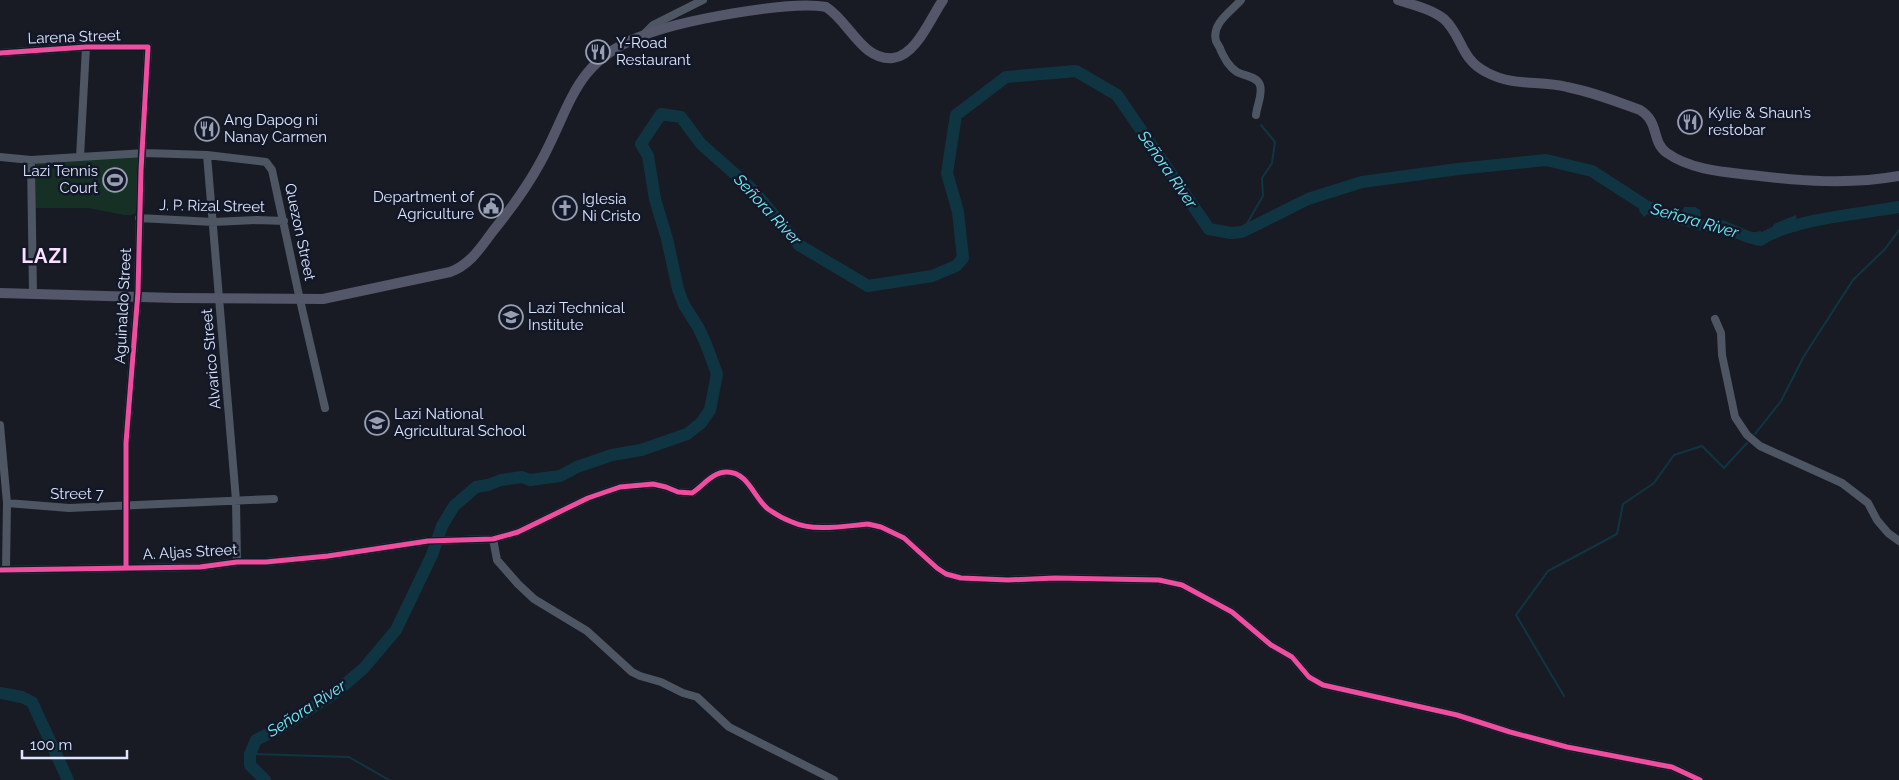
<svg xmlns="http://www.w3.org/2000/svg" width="1899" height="780" viewBox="0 0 1899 780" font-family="Raleway,sans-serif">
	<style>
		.green { fill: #163026 }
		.water { fill: #103542 }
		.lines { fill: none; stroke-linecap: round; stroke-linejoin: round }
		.stream { stroke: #103542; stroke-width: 2 }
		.river { stroke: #103542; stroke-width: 12 }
		.minor { stroke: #4e5563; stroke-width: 8 }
		.major { stroke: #54566a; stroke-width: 10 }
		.cycleway-casing { stroke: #131829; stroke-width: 8 }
		.cycleway { stroke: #ef4d9e; stroke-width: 5 }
		.labels { text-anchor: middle; stroke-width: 5; stroke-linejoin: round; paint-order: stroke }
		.street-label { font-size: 15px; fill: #dde6fd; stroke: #131829 }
		.poi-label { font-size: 15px; fill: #dde6fd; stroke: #131829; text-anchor: start }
		.water-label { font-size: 16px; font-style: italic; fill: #73ecf5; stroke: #131829 }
		.district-label { font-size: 20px; font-weight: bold; letter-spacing: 1px; fill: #fcdffd; stroke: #131829 }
	</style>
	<rect width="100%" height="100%" fill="#181b24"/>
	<!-- green -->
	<path class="green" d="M138,156l-2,51v6l-5,2h-7l-36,-7h-53l1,-46z"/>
	<!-- water -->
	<path class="water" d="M1647,201l7,1 -2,8 -8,7 -5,-6 2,-7z
		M1684,207h11l5,3 2,15 -19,1 -5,-5z
		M1796,215l2,16 -24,5 -5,-2 5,-10z
		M1761,231l-1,9 -3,6 -8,-5 -3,-7z"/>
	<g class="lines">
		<!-- stream -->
		<path class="stream" d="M1242,232l21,-36 -1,-18 10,-15 3,-21 -14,-17
			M1755,434l26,-33 23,-45 49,-76 32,-31 14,-19
			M1564,696l-48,-81 32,-44 69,-37 6,-30 31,-21 20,-28 28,-9 22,22 23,-25
			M250,754l99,3 40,23"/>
		<!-- river -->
		<path class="river" d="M0,693l22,4 10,5 36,78
			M265,780l-15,-15v-11l6,-14 24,-12 55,-35 29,-25 32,-38 36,-75 10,-29 12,-20 22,-19 12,-2 13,-5 21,-3 8,3 30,-4 17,-9 35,-12 29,-5 46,-16 14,-11 9,-13 7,-36 -11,-30 -8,-17 -14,-22 -6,-16 -11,-50 -12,-40 -7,-43 -7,-12 20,-30 20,3 20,27 52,46 46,55 69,41 64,-10 24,-10 7,-8 -5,-46 -11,-39 9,-58 50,-38 70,-6 41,24 92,134 22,4 11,-1 66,-33 54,-17 96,-13 88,-9 46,11 60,39 50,15 20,1 26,11 12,3c32,-21 100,-26 139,-33"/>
		<!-- minor -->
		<path class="minor" d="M1241,0c-9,11 -30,23 -25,41 1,3 4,6 5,10 4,8 8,16 16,21 7,4 20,4 23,13 3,10 -3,19 -4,30
			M645,33l8,-8 50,-25
			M0,53l86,-6h62l-7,123 -3,122 -12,151v124
			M207,155l29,345 1,62
			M0,157l31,3 114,-7 62,2 59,7 6,8 28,130 25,108
			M80,157l6,-110
			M31,160l2,134
			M139,218l74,4 44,-2 27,1
			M1715,319l6,14 1,22 13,62 12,18 13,11 82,37 26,20 9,17 11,13 11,8
			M0,425l7,78 -1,66
			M7,503l62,5 205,-9
			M493,539l4,21 21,24 16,15 53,32 45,41 8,4 21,6 22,11 14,4 32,30 105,53
			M0,570l200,-3 37,-5h29l62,-6 100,-15 65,-2 25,-7 70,-34 32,-11 33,-3 13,3 12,5 14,1c11,-7 20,-21 35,-21 21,0 27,26 41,37 7,5 16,10 24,13 22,10 52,4 76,2l13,3 23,11 33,30 9,6 15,4 47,2 47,-2 104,2 23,5 50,27 39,33 21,12 17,20 14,8 134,30 53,17 57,15 94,18 11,2 28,13"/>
		<!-- major -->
		<path class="major" d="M1398,0c15,5 33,9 46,19 18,16 16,40 42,53 27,15 53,8 81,15 25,5 49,14 73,23 20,12 11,32 27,43 24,17 57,19 84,22 50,6 98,10 148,1
			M0,293l176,5 147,1 127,-27c20,-7 31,-25 43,-41 17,-21 34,-44 47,-68 31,-56 33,-100 99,-126 38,-16 150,-37 187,-30 23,14 36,54 67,51 23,-2 38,-41 50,-58"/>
		<!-- cycleway casing -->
		<g class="cycleway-casing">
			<path id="cycleway" d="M0,53l86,-6h62l-7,123 -3,122 -12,151v124
				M0,570l200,-3 37,-5h29l62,-6 100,-15 65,-2 25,-7 70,-34 32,-11 33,-3 13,3 12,5 14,1c11,-7 20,-21 35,-21 21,0 27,26 41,37 7,5 16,10 24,13 22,10 52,4 76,2l13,3 23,11 33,30 9,6 15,4 47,2 47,-2 104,2 23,5 50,27 39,33 21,12 17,20 14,8 134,30 53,17 57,15 94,18 11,2 28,13"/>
		</g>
		<!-- cycleway -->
		<use href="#cycleway" class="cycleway"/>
	</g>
	<!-- icons -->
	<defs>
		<g id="restaurant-ring" transform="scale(1.25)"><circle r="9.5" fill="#131829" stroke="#989fb1" stroke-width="1.5"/><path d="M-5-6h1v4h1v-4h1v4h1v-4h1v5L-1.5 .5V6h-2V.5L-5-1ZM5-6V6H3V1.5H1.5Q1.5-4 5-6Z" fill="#989fb1"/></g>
		<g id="stadium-ring" transform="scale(1.25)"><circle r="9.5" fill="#131829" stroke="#989fb1" stroke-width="1.5"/><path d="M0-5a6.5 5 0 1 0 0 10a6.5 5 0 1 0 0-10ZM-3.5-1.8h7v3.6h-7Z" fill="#989fb1"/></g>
		<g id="civic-ring" transform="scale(1.25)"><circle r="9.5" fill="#131829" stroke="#989fb1" stroke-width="1.5"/><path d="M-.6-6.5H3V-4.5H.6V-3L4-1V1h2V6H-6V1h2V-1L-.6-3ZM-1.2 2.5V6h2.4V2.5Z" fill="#989fb1"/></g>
		<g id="church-ring" transform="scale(1.25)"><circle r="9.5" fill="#131829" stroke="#989fb1" stroke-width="1.5"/><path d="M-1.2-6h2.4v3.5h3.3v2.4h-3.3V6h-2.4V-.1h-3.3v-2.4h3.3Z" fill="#989fb1"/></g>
		<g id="university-ring" transform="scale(1.25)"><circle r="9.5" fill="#131829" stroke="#989fb1" stroke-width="1.5"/><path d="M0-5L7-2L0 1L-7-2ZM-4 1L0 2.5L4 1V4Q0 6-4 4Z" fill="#989fb1"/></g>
		<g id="school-ring" transform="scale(1.25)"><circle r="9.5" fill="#131829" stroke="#989fb1" stroke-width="1.5"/><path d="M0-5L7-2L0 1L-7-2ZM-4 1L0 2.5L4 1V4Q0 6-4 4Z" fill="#989fb1"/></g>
	</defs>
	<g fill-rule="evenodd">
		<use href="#restaurant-ring" x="598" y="52"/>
		<use href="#restaurant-ring" x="1690" y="122"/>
		<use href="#restaurant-ring" x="207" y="129"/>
		<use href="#stadium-ring" x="115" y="180"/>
		<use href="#civic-ring" x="491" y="206"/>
		<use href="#church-ring" x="565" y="208"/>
		<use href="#university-ring" x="511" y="317"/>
		<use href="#school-ring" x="377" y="423"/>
	</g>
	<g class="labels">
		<!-- street labels -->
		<g class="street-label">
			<text transform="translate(74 37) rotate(-2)" y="5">Larena Street</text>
			<text transform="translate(212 206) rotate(1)" y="5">J. P. Rizal Street</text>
			<text transform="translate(300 232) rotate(78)" y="5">Quezon Street</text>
			<text transform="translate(123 306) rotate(-87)" y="5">Aguinaldo Street</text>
			<text transform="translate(211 359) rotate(-95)" y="5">Alvarico Street</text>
			<text x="77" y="499">Street 7</text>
			<text transform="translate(190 552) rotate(-3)" y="5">A. Aljas Street</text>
		</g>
		<!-- poi labels -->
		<g class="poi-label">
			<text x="616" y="48">Y-Road<tspan x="616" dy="17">Restaurant</tspan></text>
			<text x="1708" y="118">Kylie &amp; Shaun’s<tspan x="1708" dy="17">restobar</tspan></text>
			<text x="224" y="125">Ang Dapog ni<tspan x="224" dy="17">Nanay Carmen</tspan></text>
			<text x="98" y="176" text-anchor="end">Lazi Tennis<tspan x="98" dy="17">Court</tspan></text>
			<text x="474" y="202" text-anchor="end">Department of<tspan x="474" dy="17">Agriculture</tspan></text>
			<text x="582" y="204">Iglesia<tspan x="582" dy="17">Ni Cristo</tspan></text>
			<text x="528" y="313">Lazi Technical<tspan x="528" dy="17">Institute</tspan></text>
			<text x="394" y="419">Lazi National<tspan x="394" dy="17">Agricultural School</tspan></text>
		</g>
		<!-- water labels -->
		<g class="water-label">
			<text transform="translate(1168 169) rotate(55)" y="6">Señora River</text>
			<text transform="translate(768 209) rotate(47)" y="6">Señora River</text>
			<text transform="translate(1695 220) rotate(16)" y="6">Señora River</text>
			<text transform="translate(306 708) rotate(-33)" y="6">Señora River</text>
		</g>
		<!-- district labels -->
		<g class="district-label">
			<text x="45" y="263">LAZI</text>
		</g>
	</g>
	<!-- scale -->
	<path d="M22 750v8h105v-8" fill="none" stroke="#dde6fd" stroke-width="2.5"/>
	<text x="30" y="750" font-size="15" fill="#dde6fd" stroke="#131829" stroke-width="4" paint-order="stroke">100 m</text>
</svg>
